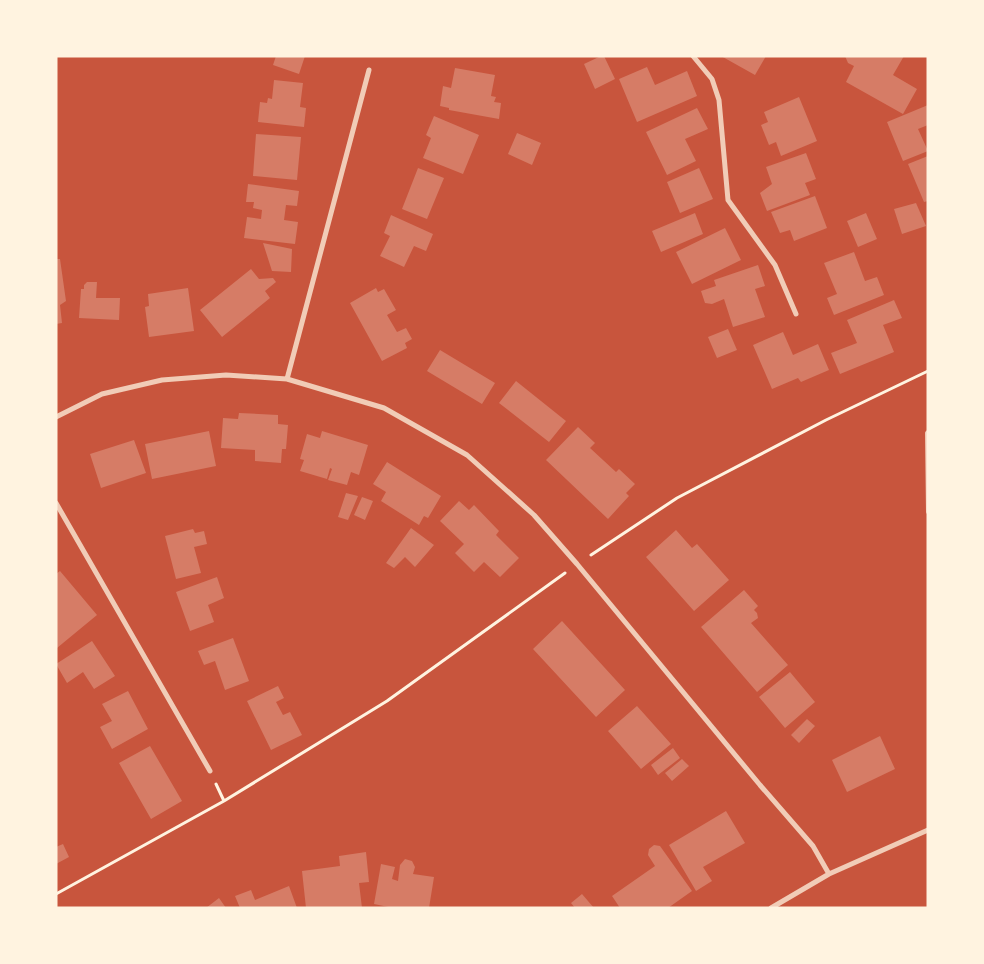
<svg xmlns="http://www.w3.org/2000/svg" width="984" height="964" viewBox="0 0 984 964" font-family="Overpass,sans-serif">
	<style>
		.building { fill: #d67c66 }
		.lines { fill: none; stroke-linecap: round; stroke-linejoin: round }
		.path { stroke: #fff3e0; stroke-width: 3 }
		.service { stroke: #f1ccb7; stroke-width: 4 }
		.minor { stroke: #f1ccb7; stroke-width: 5 }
	</style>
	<rect width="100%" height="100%" fill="#c8553d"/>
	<!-- building -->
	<path class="building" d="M276,56h29l-6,18 -26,-9z
		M601,56h3l11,23 -20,10 -11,-25z
		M721,56h45l-11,19z
		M845,56h59l-11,19 24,14 -14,25 -57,-32 8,-16 -6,-3z
		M647,67l8,18 32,-14 10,25 -60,26 -18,-43z
		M455,68l40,7 -4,21 5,1 -2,5 7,1 -2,16 -50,-9v-2l-9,-2 3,-20 8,2z
		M274,80l29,3 -3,24 6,1 -2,19 -46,-5 2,-20 7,1 1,-5 4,1z
		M799,97l18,44 -36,15 -5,-14 -7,3 -8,-20 7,-3 -4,-10z
		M928,105v20l-10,4 10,22 -25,10 -16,-39z
		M697,108l11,21 -23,10 11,22 -29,14 -21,-43z
		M434,116l45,19 -16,39 -40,-16 8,-20 -5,-3z
		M517,133l24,10 -9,22 -24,-11z
		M256,134l45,3 -4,43 -44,-4z
		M806,153l10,26 -11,4 5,12 -43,16 -7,-18 12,-9 -6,-17z
		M928,156v45l-4,1 -16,-38z
		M418,168l26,10 -17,41 -25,-10z
		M699,168l14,31 -33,14 -13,-31z
		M248,184l51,7 -2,15 -11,-1 -2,15 14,2 -3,22 -51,-6 3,-21 14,2 1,-9 -9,-2 1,-6h-8z
		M815,196l12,32 -33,13 -4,-11 -10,3 -9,-21z
		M916,203l10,23 -24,8 -8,-25z
		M695,213l8,21 -42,18 -9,-21z
		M866,213l11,26 -19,8 -11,-26z
		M391,215l42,19 -7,17 -12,-5 -10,21 -24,-11 10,-20 -6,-3z
		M725,228l16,32 -49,24 -16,-32z
		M263,243l29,6 -1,23 -19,-1z
		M854,252l11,29 12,-4 7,18 -50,20 -7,-17 10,-4 -13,-31z
		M56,259h4l6,42 -6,4 2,18 -6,1z
		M758,265l7,21 -10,3 10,28 -32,10 -9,-28 -12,5 -7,-1 -4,-12 15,-5 -2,-6z
		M251,269l8,10 14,-1 3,4 -11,9 5,7 -48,39 -22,-27z
		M87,282h10l-1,16h24l-1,22 -40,-2 2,-29h3v-4z
		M188,288l6,43 -45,6 -4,-30 4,-1 -1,-12z
		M376,288l2,4 6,-3 12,21 -9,5 10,17 9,-4 6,11 -7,4 2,5 -25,13 -32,-58z
		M894,300l8,18 -19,7 11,27 -54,22 -9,-21 26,-10 -10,-23z
		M728,329l9,21 -20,8 -9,-21z
		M783,332l10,23 25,-11 11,26 -28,12 -3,-4 -26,11 -19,-44z
		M440,350l55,33 -13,21 -55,-33z
		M516,381l50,40 -17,21 -50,-39z
		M239,413l39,2v9l10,1 -2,24h-4l-1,14 -26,-2v-11l-34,-2 2,-30 15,1z
		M578,427l17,16 -5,5 26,24 3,-3 16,15 -9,9 3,3 -21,23 -62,-59z
		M209,431l7,35 -64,13 -7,-35z
		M322,431l46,14 -9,30 -8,-3 -4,13 -19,-5 4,-11 -2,-1 -3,11 -27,-8 4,-11 -4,-1 7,-25 13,4z
		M134,440l12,33 -45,15 -11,-34z
		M387,462l54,34 -13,22 -4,-2 -5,9 -38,-24 5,-9 -13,-8z
		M346,493l12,3 -10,24 -10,-3z
		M362,497l11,4 -8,19 -11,-5z
		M459,501l10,9 5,-5 25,26 -3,4 23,23 -19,19 -16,-15 -10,10 -19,-19 9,-9 -24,-23z
		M411,528l23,17 -19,22 -10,-10 -11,11 -8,-5z
		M193,529l2,4 9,-2 3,13 -13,3 7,26 -25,6 -11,-43z
		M676,530l16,18 5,-4 32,36 -35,31 -48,-54z
		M60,571l37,44 -40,33 -1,-1v-73z
		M217,577l7,21 -16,7 6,17 -24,9 -14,-39z
		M744,590l14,16 -4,4 3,3 1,5 -7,5 37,42 -31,27 -56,-65z
		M562,621l63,69 -29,27 -63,-68z
		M233,638l16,43 -24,9 -10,-29 -11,4 -6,-14z
		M92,641l23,35 -21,13 -11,-17 -16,11 -11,-19z
		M790,672l25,30 -30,26 -26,-31z
		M278,686l6,12 -8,4 7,13 7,-3 12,23 -31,15 -24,-49z
		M128,691l20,38 -36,20 -12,-22 12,-6 -10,-17z
		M637,706l34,38 -30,25 -33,-38z
		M807,719l8,7 -16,17 -8,-8z
		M880,736l15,33 -48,23 -15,-32z
		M150,746l32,55 -31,18 -32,-56z
		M673,748l7,10 -22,17 -7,-10z
		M682,759l7,7 -17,15 -7,-8z
		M726,811l19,32 -42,24 9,14 -16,10 -27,-46z
		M63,844l6,13 -13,7v-17z
		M654,845l6,1 32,45 -24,17h-48l-8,-12 43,-30 -7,-11 1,-6z
		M366,852l3,30 -10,1 3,25h-56l-4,-37 38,-5 -1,-10z
		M405,859l7,2 3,6 -2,7 21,3 -5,31h-36l-19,-4 7,-40 14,3 -3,12 6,2 2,-16z
		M289,886l8,22h-57l-5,-12 16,-6 4,10z
		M582,894l12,14h-19l-4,-5z
		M219,898l7,10h-20z"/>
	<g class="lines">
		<!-- path -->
		<path class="path" d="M591,555l86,-57 149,-78 102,-49
			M216,784l8,17
			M56,894l168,-93 163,-100 178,-128"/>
		<!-- service -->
		<path class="service" d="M928,432l-1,1 1,79"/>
		<!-- minor -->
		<path class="minor" d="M693,56l19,23 7,21 9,100 47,65 21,49
			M287,379l82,-309
			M56,417l46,-23 60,-14 64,-5 61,4 97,29 83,47 67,60 43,49 183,221 53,61 16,28
			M56,503l154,268
			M771,908l58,-34 99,-44"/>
	</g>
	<!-- border -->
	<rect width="984" height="964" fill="none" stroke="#fff3e0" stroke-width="115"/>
</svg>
